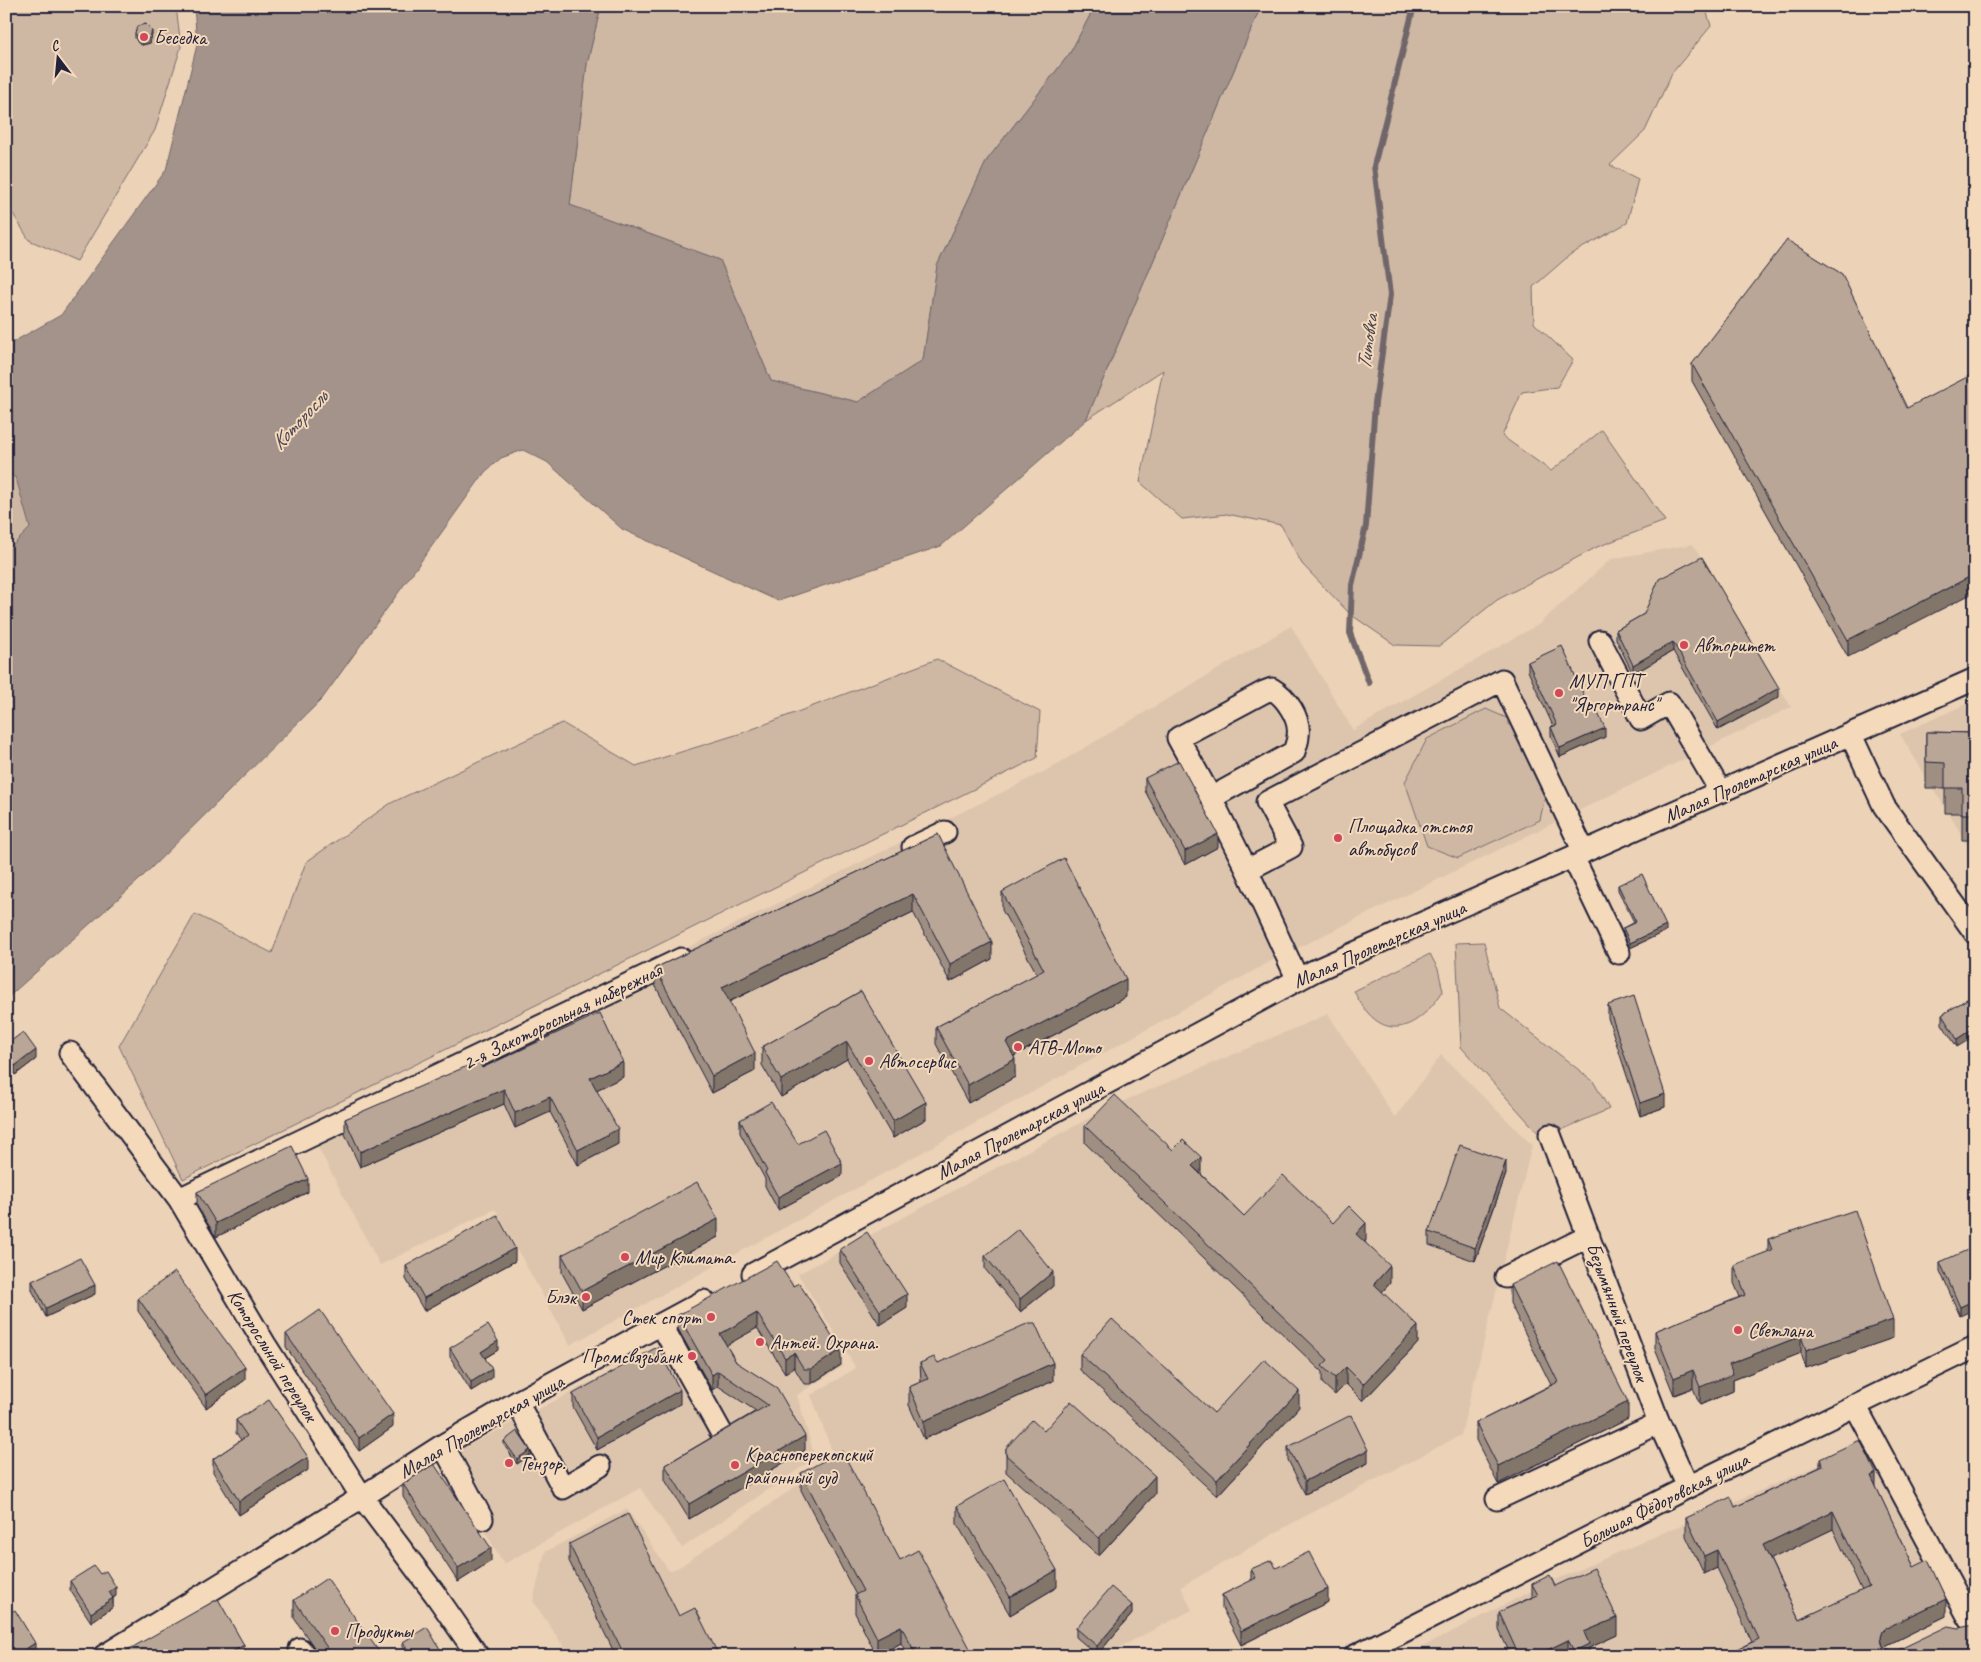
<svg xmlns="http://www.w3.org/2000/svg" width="1981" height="1662" viewBox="0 0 1981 1662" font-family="Caveat,sans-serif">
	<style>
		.built { fill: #ddc5ad }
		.green { fill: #ceb8a4; stroke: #786d70 }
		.water { fill: #a4938a; stroke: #70666a }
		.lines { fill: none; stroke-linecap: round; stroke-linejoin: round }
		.stream { stroke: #70666a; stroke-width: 6 }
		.minor-casing { stroke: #22223b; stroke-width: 25 }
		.minor { stroke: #f4d9bb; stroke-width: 21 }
		.wall { fill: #9f8f82; stroke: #22223b; fill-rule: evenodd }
		.shaded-wall { fill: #82746a; stroke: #22223b }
		.building { fill: #b9a697; stroke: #22223b; fill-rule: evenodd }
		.poi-dot { fill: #d1495b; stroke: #f4d9bb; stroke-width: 2 }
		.labels { text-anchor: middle; stroke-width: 4; stroke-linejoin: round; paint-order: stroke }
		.poi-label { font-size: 20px; fill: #22223b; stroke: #f4d9bb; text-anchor: start }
		.street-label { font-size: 20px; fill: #22223b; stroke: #f4d9bb }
		.water-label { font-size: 21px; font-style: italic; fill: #494453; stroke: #f4d9bb }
	</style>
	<rect width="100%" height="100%" fill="#ecd2b6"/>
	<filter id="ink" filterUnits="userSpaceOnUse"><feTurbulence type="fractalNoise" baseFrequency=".02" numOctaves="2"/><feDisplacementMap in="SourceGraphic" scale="10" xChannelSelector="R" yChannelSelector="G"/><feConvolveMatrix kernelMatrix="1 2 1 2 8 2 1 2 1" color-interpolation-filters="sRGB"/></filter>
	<g filter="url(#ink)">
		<!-- built -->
		<path class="built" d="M1693,544l98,163 -514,251 -707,387 -75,-136 -115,56 -69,-131 736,-364 244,-144 62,104 186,-106 72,-65z
			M1975,700v157l-75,-123z
			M1328,1014l67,104 46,-63 91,90 -71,290 -165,86 -115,66 11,23 -70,36 -12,10h-540l-37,-55 12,-49 82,-43 42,62 12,-5 154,-107 -24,-64 45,-27 -58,-94 314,-168z
			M791,1279l52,87 -46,29 18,63 -133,90 -42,-60 -136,76 -62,-105z
			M1874,1441l65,121 -193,94h-341l134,-69z"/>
		<!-- green -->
		<path class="green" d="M6,6h170l5,41 -26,83 -78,131 -48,-21 -23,-38z
			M601,6h494l-25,47 -83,107 -50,106 -14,94 -65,42 -87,-21 -51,-121 -150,-55 17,-141z
			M1261,6h444l6,20 -39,47 -27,58 -35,34 28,14 -11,44 -56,31 -38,33 1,36 39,37 -16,27 -35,5 -20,44 49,35 51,-41 63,91 -68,26 -100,53 -58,46 -44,-1 -45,-31 -48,-50 -21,-39 -54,-11 -45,5 -42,-37 23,-112 -77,50z
			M6,444l35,77 -35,33z
			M937,659l103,53 -3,46 -854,421 -64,-133 76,-132 77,39 34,-91 85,-59 171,-80 74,43 106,-33z
			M1486,709l25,11 34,76 -5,24 -82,38 -31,-12 -22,-64 22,-43z
			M1484,942l16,66 93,73 16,28 -59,26 -9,1 -80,-89 -5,-104z
			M1430,954l8,15 5,22c-29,44 -64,52 -89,0z"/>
		<!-- water -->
		<path class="water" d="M194,6h407l-14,58 -17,141 150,55 51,121 87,21 65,-42 14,-94 50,-106 83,-107 25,-47h166l-175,414 -145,126 -163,55 -156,-72 -75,-67 -24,-12 -22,8 -16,14 -163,227 -183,181 -133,119v-447l24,-24 -14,-50 -10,-5v-127l55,-31 105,-145 31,-125z"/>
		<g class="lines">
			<!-- stream -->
			<path class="stream" d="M1369,683l-19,-50 2,-48 14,-59 9,-123 15,-108 -16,-129 40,-160"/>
			<!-- minor casing -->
			<g class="minor-casing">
				<path id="minor" d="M1600,641l41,78 28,-16 52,89
					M1851,735l33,71 91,127
					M1211,798l83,-46c1,-5 4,-10 4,-16 3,-17 -12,-39 -26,-47l-8,3 -86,46 33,60 36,72
					M913,847l32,-15
					M1573,857l46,96
					M1298,980l-51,-110 44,-23 -24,-45 235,-122 82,172
					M70,1053l109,146 87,147 96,151 73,97 43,62
					M1550,1135l109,288 29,64
					M179,1199l502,-240
					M753,1274l561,-303 661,-292
					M1506,1277l83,-41
					M661,1324l60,108
					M517,1402l46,86 37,-22
					M1855,1405l120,224
					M443,1445l39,74
					M1497,1499l162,-76
					M300,1649l5,7
					M104,1656l258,-159 81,-52 74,-43 187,-101
					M1355,1656l333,-169 287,-140"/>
			</g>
			<!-- minor -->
			<use href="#minor" class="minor"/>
		</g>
		<!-- wall -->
		<path class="wall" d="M135,33l17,1 -2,9 -8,2 -4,-2 -3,-5z
			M1692,364l215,44 -59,249 -156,-276z
			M1644,614l135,83 -61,33 -45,-79 -40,23 -17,-35v-9z
			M1528,662l62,47 15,28 -45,20 -9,-21v-9l2,-1 -25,-55z
			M1926,732l49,1v107h-13v-27h-17v-25h-19z
			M1145,778l73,69 -33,18 -40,-74z
			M938,834l54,125 -42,23 -37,-70 -184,90 26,69 -43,22 -57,-108v-17z
			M1618,885l48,46 -36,17 -7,-16v-4l11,-6 -16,-32z
			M1002,892l124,105 -112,59 1,21 -47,26 -32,-59v-17l101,-53 -35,-64z
			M861,991l65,128 -33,19 -46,-79 -66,38 -19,-32v-18z
			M1975,994l-18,53 -15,-23v-9z
			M1608,1005l57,102 -25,9 -32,-98z
			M6,1045l30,14 -21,16 -9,-12z
			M482,1068l141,9 -27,13 22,54 -40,21 -28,-53 -35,16 -11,-24 -144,63 -15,-33v-15z
			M740,1120l58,24 44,32 -64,34 -13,-24v-7l-25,-46z
			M1085,1126l88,24 28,24 43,42 89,7 33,17 -1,2 25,41 -8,9 36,51 -55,58 -17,-17 -11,11 -13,-12v-11l-237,-229z
			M1506,1174l-31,87 -46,-16v-13z
			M197,1192h111l-92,45 -19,-31z
			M718,1237l-136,72 -20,-36v-18z
			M1768,1239l125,99 -87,30 -5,-15 -68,27v11l-33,14 -7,-17 -19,7 -19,-47v-17l85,-34 -6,-14v-18l34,-13z
			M840,1249l67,59 -27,17 -40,-62z
			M1975,1254l-15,62 -20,-45v-9z
			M985,1256l68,30 -33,26 -35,-43z
			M515,1261l-91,50 -18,-32v-13z
			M32,1281l63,13 -49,23 -14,-27z
			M1510,1285l118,134 -130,65 -22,-44v-17l75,-38 -41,-82z
			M793,1286l48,79 -30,19h-7l-10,-17 -9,6 -28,-45 -31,17 10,17 69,88 -116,69 -24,-39v-15l91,-54 -38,-25 -6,4 -34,-61v-14z
			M138,1298l107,82 -39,28 -68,-97z
			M286,1334l107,93 -34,24 -73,-104z
			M450,1348l48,2 -13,8 7,20 -21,13 -21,-34z
			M1080,1354l134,59 85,-6 -82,89 -137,-126z
			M920,1363h18l115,18 -129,58 -15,-34v-18l12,-5z
			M573,1394l107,10 -83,46 -24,-43z
			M236,1420l72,50 -69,45 -26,-43v-13l28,-19 -5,-7z
			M1044,1431l111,63 -56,62 -93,-84v-24z
			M504,1441l26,14 -13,9 -13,-19z
			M1288,1447l80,16 -63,31 -17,-34z
			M1820,1459l56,28 38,80 32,49 -59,29 -2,2 7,4 83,5h-252l29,-14 -35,-74 -13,6 -18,-38v-18l49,-11 85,-40zM1833,1529l29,62 -63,29 -29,-61z
			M801,1473l99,87 74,96h-66l-7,-13 -24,13 -22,-43v-18h1l-55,-105z
			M403,1484l88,77 -33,21 -55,-85z
			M957,1506l100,81 -47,28 -53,-91z
			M569,1544l110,72 40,40h-103l-47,-95z
			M1276,1568l52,34 -87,43 -19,-37v-13l29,-14v-12z
			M70,1581l46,15 -3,2v9l-22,15 -21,-32z
			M1532,1584l23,2 62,49 -28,13v8h-78l-12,-26v-18l33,-15z
			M294,1600l88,56h-62l-26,-38z
			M1132,1614l-35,41 -21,-18v-9z
			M403,1642l40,14h-37l-3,-5z"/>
		<!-- shaded-wall -->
		<path class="shaded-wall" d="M152,30v4l-2,9 -8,2v-4z
			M1975,574v18l-127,65v-17z
			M1673,642v9l-40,23v-9z
			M1779,688v9l-61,33v-8z
			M1605,728v9l-45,20v-9z
			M1218,834v13l-33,18v-14z
			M913,894v18l-191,93v-18z
			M1666,926v5l-36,17v-5z
			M992,942v17l-42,23v-18z
			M1126,979v18l-120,63v-18z
			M1975,1027v9l-18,11v-8z
			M847,1042v17l-66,38v-17z
			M36,1050v9l-21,16v-9z
			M755,1053v18l-43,22v-17z
			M1015,1059v18l-47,26v-18z
			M623,1062v15l-33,16v-15z
			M504,1089v15l-144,63v-15z
			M1665,1094v13l-25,9v-13z
			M550,1097v15l-35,16v-15z
			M926,1102v17l-33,19v-17z
			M618,1129v15l-40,21v-15z
			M1201,1157v17l-9,-8z
			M1506,1161v13l-31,87v-13z
			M842,1163v13l-64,34v-13z
			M308,1179v13l-92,45v-14z
			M718,1219v18l-136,72v-18z
			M1366,1223v17l-10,11v-17z
			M515,1248v13l-91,50v-13z
			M1390,1266v17l-16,18v-17z
			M1053,1272v14l-33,26v-13z
			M95,1285v9l-49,23v-9z
			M907,1294v14l-27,17v-14z
			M1975,1300v9l-15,7v-9z
			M757,1313v15l-37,21v-15z
			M1893,1320v18l-87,30v-18z
			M1418,1326v17l-55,58v-17z
			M1801,1336v17l-68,27v11l-33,14v-18l29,-23z
			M498,1341v9l-17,10v-8z
			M841,1350v15l-30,19v-15z
			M794,1353v14l-9,6v-15z
			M1053,1363v18l-129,58v-18z
			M245,1367v13l-39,28v-13z
			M1346,1367v17l-11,11v-17z
			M492,1369v9l-21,13v-9z
			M1693,1370v18l-19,7v-17z
			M718,1371v15l-6,4v-15z
			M680,1390v14l-83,46v-13z
			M1299,1391v16l-82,89v-16z
			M1628,1402v17l-130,65v-18z
			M393,1414v13l-34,24v-13z
			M805,1436v14l-116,69v-15z
			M530,1450v5l-13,9v-5z
			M1368,1450v13l-63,31v-13z
			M308,1457v13l-69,45v-14z
			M1876,1473v18l-5,-15z
			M1155,1476v18l-56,62v-18z
			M1833,1511v18l-70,34v-18z
			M491,1548v13l-33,21v-14z
			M1717,1550v18l-13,6v-18z
			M1057,1570v17l-47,28v-18z
			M116,1587v9l-7,4v-8z
			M1328,1589v13l-87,43v-14z
			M113,1598v9l-22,15v-9z
			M1946,1599v17l-59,29 -4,4 -2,-12 2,-6 4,-4z
			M1132,1605v9l-35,41v-9z
			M1617,1618v17l-28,13v8h-15v-5l10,-19z
			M901,1626v17l-24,13v-18z
			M1568,1640v16h-33z
			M35,1643v9l-5,4h-15z
			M244,1645v11h-19z
			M1833,1651v5h-9z"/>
		<!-- building -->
		<path class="building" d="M146,24l6,6 -2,8 -8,3 -4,-3 -3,-5 2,-7z
			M1787,240l55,34 65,134 68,-35v201l-127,66 -156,-276z
			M1702,557l77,131 -61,34 -45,-80 -40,23 -17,-35 28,-16 15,-35z
			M1562,646l28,63 5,-2 10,21 -45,20 -9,-21 6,-2 -29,-63z
			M1926,732l49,1v81h-13v-26h-17v-25l-19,-1z
			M1179,761l39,73 -33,17 -40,-73z
			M938,834l54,108 -42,22 -37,-70 -191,93 33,66 -43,23 -57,-108z
			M1064,858l62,121 -120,63 9,17 -47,26 -32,-58 108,-57 -42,-78z
			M1642,874l24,52 -36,17 -7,-15 13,-6 -18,-37z
			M861,991l65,111 -33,19 -46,-79 -66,38 -19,-33z
			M1975,994v33l-18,12 -15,-24z
			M1634,996l31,98 -25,9 -32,-98z
			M600,1013l23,49 -33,16 28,51 -40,21 -28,-53 -35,16 -11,-24 -144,63 -15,-33 134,-58 3,7z
			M23,1032l13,18 -21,16 -9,-12v-9z
			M1115,1095l58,55 10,-10 18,17 -9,9 52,50 39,-41 50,48 16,-17 17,17 -10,11 34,32 -16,18 44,42 -55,58 -17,-17 -11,11 -13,-12 6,-6 -243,-234z
			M771,1102l27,42 26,-14 18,33 -64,34 -13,-24 2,-2 -27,-51z
			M1460,1145l46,16 -31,87 -46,-16z
			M292,1146l16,33 -92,44 -19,-31z
			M697,1182l21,37 -136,72 -20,-36z
			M1855,1210l38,110 -87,30 -5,-14 -72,28 4,10 -33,13 -7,-17 -19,8 -19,-47 91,-36 -12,-30 38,-15 -4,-11z
			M497,1215l18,33 -91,50 -18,-32z
			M1018,1229l35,43 -33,27 -35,-43z
			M867,1232l40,62 -27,17 -40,-62z
			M1972,1248l3,6v46l-15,7 -20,-45z
			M80,1258l15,27 -49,23 -14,-27z
			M777,1261l16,25 6,-3 42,67 -30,19h-7l-10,-16 -9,5 -28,-45 -37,21 16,28 41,26 28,48 -116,68 -24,-39 103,-60 -50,-34 -6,4 -34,-60z
			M1558,1261l70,141 -130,64 -22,-43 82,-41 -48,-97z
			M175,1272l70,95 -39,28 -68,-97z
			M320,1310l73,104 -34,24 -73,-104z
			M1112,1319l102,94 50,-54 35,32 -82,89 -137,-126z
			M1029,1323h6l18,40 -129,58 -15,-34 19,-8 -8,-16 14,-6 4,6z
			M488,1325l10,16 -17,11 11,17 -21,13 -21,-34z
			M657,1347l23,43 -83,47 -24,-43z
			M269,1400l39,57 -69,44 -26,-42 34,-23 -11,-16z
			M1071,1401l84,75 -56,62 -93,-83v-7l26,-28 12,11z
			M1351,1415l17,35 -63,31 -17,-34z
			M517,1431l13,19 -13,9 -13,-18z
			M1860,1440l16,33 -5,3 43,91 14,-7 18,39 -59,28 -4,4 -2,6 1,7 4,4 6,3 6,-1 50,-24 10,2 17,-3v31h-140l-2,-5 -9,5h-101l36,-17 -42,-89 -13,6 -18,-38 45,-21 4,10 88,-41 -3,-7zM1833,1511l36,76 -70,33 -36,-75z
			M842,1451l58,109 18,-10 56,106h-57l-16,-30 -24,12 -22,-43 8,-4 -62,-118z
			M434,1464l57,84 -33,20 -55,-84z
			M1004,1479l53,91 -47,27 -53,-91z
			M628,1514l51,102 16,-8 24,48h-94l-56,-112z
			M1309,1552l19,37 -87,42 -19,-36 34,-17 -5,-9 21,-9 4,8z
			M94,1566l6,8 6,-3 10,16 -7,5 4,6 -22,15 -21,-32z
			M1594,1568l23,50 -33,14 5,12 -15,7 -6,-11 -33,16h-16l-20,-44 39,-17 -6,-11 18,-9 5,11z
			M327,1578l55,78h-49l-39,-56z
			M1111,1587l21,18 -35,41 -21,-18z
			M218,1599l26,46 -19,11h-108z
			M15,1610l20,33 -20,13h-9v-41z
			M427,1627l16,27 -3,2h-28l-9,-14z"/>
	</g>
	<!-- markers -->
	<g class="poi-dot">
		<circle cx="144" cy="37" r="5"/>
		<circle cx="1684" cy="645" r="5"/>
		<circle cx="1559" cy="693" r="5"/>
		<circle cx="1338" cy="838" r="5"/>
		<circle cx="1018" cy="1047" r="5"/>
		<circle cx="869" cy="1061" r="5"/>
		<circle cx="625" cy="1257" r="5"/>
		<circle cx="586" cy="1297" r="5"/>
		<circle cx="711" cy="1317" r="5"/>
		<circle cx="1738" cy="1330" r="5"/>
		<circle cx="760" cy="1342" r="5"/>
		<circle cx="692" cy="1356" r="5"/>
		<circle cx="509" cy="1463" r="5"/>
		<circle cx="735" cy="1465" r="5"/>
		<circle cx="335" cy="1631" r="5"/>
	</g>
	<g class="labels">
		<!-- poi labels -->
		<g class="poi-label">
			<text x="154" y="44">Беседка</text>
			<text x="1694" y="652">Авторитет</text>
			<text x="1569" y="688">МУП ГПТ<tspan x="1569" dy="23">"Яргортранс"</tspan></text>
			<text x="1348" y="833">Площадка отстоя<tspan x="1348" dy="23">автобусов</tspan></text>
			<text x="1028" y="1054">АТВ-Мото</text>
			<text x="879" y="1068">Автосервис</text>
			<text x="635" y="1264">Мир Климата.</text>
			<text x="576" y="1304" text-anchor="end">Блэк</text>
			<text x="701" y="1324" text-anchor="end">Стек спорт</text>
			<text x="1748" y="1337">Светлана</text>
			<text x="770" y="1349">Антей. Охрана.</text>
			<text x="682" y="1363" text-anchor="end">Промсвязьбанк</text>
			<text x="745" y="1461">Красноперекопский<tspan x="745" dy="23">районный суд</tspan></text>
			<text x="519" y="1470">Тензор.</text>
			<text x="345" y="1638">Продукты</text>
		</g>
		<!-- street labels -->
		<g class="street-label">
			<text transform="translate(1750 779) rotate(-24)" y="7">Малая Пролетарская улица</text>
			<text transform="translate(1379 944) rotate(-24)" y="7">Малая Пролетарская улица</text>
			<text transform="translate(562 1016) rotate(-26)" y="7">2-я Закоторосльная набережная</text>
			<text transform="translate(1020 1130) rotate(-28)" y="7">Малая Пролетарская улица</text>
			<text transform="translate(1618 1312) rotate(70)" y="7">Безымянный переулок</text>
			<text transform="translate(273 1355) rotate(58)" y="7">Которосльной переулок</text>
			<text transform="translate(481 1426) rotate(-30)" y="7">Малая Пролетарская улица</text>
			<text transform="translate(1664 1500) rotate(-27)" y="7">Большая Фёдоровская улица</text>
		</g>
		<!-- water labels -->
		<g class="water-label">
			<text transform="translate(1367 342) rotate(-82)" y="7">Титовка</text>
			<text transform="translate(299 420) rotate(-47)" y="7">Которосль</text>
		</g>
	</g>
	<!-- margin -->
	<rect width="1981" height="1662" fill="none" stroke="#f4d9bb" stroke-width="25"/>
	<rect x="12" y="12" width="1956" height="1637" fill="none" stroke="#22223b" stroke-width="2" filter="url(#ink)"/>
	<!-- north arrow -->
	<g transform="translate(58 58) rotate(344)" stroke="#f4d9bb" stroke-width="4" paint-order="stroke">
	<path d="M0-4L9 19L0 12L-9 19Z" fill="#22223b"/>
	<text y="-8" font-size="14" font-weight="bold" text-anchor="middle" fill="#22223b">С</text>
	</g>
</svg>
